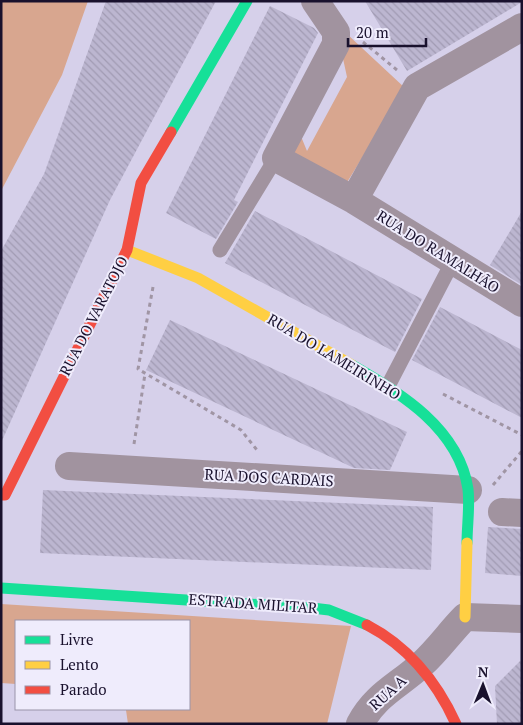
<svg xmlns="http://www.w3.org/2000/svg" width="523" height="725" viewBox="0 0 523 725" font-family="'PT Serif',serif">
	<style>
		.green { fill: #d8a68f }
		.building { fill: url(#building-back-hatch) }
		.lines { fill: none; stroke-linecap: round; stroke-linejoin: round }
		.path { stroke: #a095a4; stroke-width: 3; stroke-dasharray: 4 4; stroke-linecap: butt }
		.lane { stroke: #a1939f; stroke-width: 15 }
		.street { stroke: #a1939f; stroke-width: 28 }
		.fast { stroke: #16e098; stroke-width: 11 }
		.slow { stroke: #ffcf43; stroke-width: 11 }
		.jam { stroke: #f24e42; stroke-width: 11 }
		.labels { text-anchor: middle; stroke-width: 4; stroke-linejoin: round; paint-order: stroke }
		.street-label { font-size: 15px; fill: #19112d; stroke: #efecfc }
	</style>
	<defs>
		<pattern id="building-back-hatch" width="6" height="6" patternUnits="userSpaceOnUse" patternTransform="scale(1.25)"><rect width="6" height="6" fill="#bcb6d0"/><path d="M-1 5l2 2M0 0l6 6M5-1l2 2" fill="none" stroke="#a19bb3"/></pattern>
	</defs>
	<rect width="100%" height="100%" fill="#d6d0ea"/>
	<!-- green -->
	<path class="green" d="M1,1h87l-26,74 -61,116z
		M347,34l58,54 -59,96 -52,-27 -2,-7 8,-16 7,17 40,-74 -5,-23z
		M1,604l350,22 -24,98h-199l-2,-14 -31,-1h94v-88h-173v63l-15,-1z"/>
	<!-- building -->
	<path class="building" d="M106,1h110l-106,199 -109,243v-192l43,-77z
		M365,1h157v1l-115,69z
		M270,6l44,22 4,5 -84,167 4,2 -22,37 -50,-26z
		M255,211l167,88 -27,53 -170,-89z
		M522,211v74l-32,-20z
		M440,307l82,43v68l-110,-58z
		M170,320l237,112 -17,38 -36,-2 -208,-98z
		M43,490l390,17 -2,63 -391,-17z
		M488,527l34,2v47l-37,-3z
		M522,659v65h-25l-2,-38z"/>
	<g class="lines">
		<!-- path -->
		<path class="path" d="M363,42l34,28
			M153,287l-15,82 103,61 16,20
			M443,394l79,41
			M134,444l11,-70
			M493,485l29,-34"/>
		<!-- lane -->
		<path class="lane" d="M220,250l56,-92
			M388,386l65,-125"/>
		<!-- street -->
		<path class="street" d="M315,1l21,31v12l-60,114 78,42 168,103
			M354,200l63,-113 105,-60
			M69,466l399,24
			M502,512l20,1
			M360,724c15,-29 38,-38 61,-59 16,-14 29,-33 44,-48l57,2"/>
		<!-- fast -->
		<path class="fast" d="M171,132l76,-131
			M352,365c49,28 107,64 116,124 2,17 -1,37 -1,54
			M1,588l311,20 17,2 38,15"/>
		<!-- slow -->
		<path class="slow" d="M127,250l71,28 154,87
			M465,617l2,-74"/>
		<!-- jam -->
		<path class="jam" d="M1,495h4l122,-245 14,-67 30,-51
			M367,625c42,22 70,57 89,99"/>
	</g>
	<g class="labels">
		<!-- street labels -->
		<g class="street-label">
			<text transform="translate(438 252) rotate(32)" y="5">RUA DO RAMALHÃO</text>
			<text transform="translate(94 316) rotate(-63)" y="5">RUA DO VARATOJO</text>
			<text transform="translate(334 357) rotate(31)" y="5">RUA DO LAMEIRINHO</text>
			<text transform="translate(269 478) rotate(3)" y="5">RUA DOS CARDAIS</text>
			<text transform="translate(253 604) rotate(4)" y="5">ESTRADA MILITAR</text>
			<text transform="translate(388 693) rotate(-42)" y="5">RUA A</text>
		</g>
	</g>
	<!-- border -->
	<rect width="523" height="725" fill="none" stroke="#19112d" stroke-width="5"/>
	<!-- legend -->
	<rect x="15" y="620" width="175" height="90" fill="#efecfc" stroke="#9994a9"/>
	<rect x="25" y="636" width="25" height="8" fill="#16e098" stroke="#9994a9"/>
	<text x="60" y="645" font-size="15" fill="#19112d">Livre</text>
	<rect x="25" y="661" width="25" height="8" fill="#ffcf43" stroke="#9994a9"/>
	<text x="60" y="670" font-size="15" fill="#19112d">Lento</text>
	<rect x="25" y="686" width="25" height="8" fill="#f24e42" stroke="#9994a9"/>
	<text x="60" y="695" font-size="15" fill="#19112d">Parado</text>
	<!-- north arrow -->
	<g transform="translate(483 685) rotate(1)" stroke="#efecfc" stroke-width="4" paint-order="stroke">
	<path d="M0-4L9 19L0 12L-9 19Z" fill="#19112d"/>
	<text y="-8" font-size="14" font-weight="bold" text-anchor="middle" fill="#19112d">N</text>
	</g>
	<!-- scale -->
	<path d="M348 38v8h78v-8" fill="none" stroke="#19112d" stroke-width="2.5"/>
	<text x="356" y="38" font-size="15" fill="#19112d" stroke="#efecfc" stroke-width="4" paint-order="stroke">20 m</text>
</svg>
